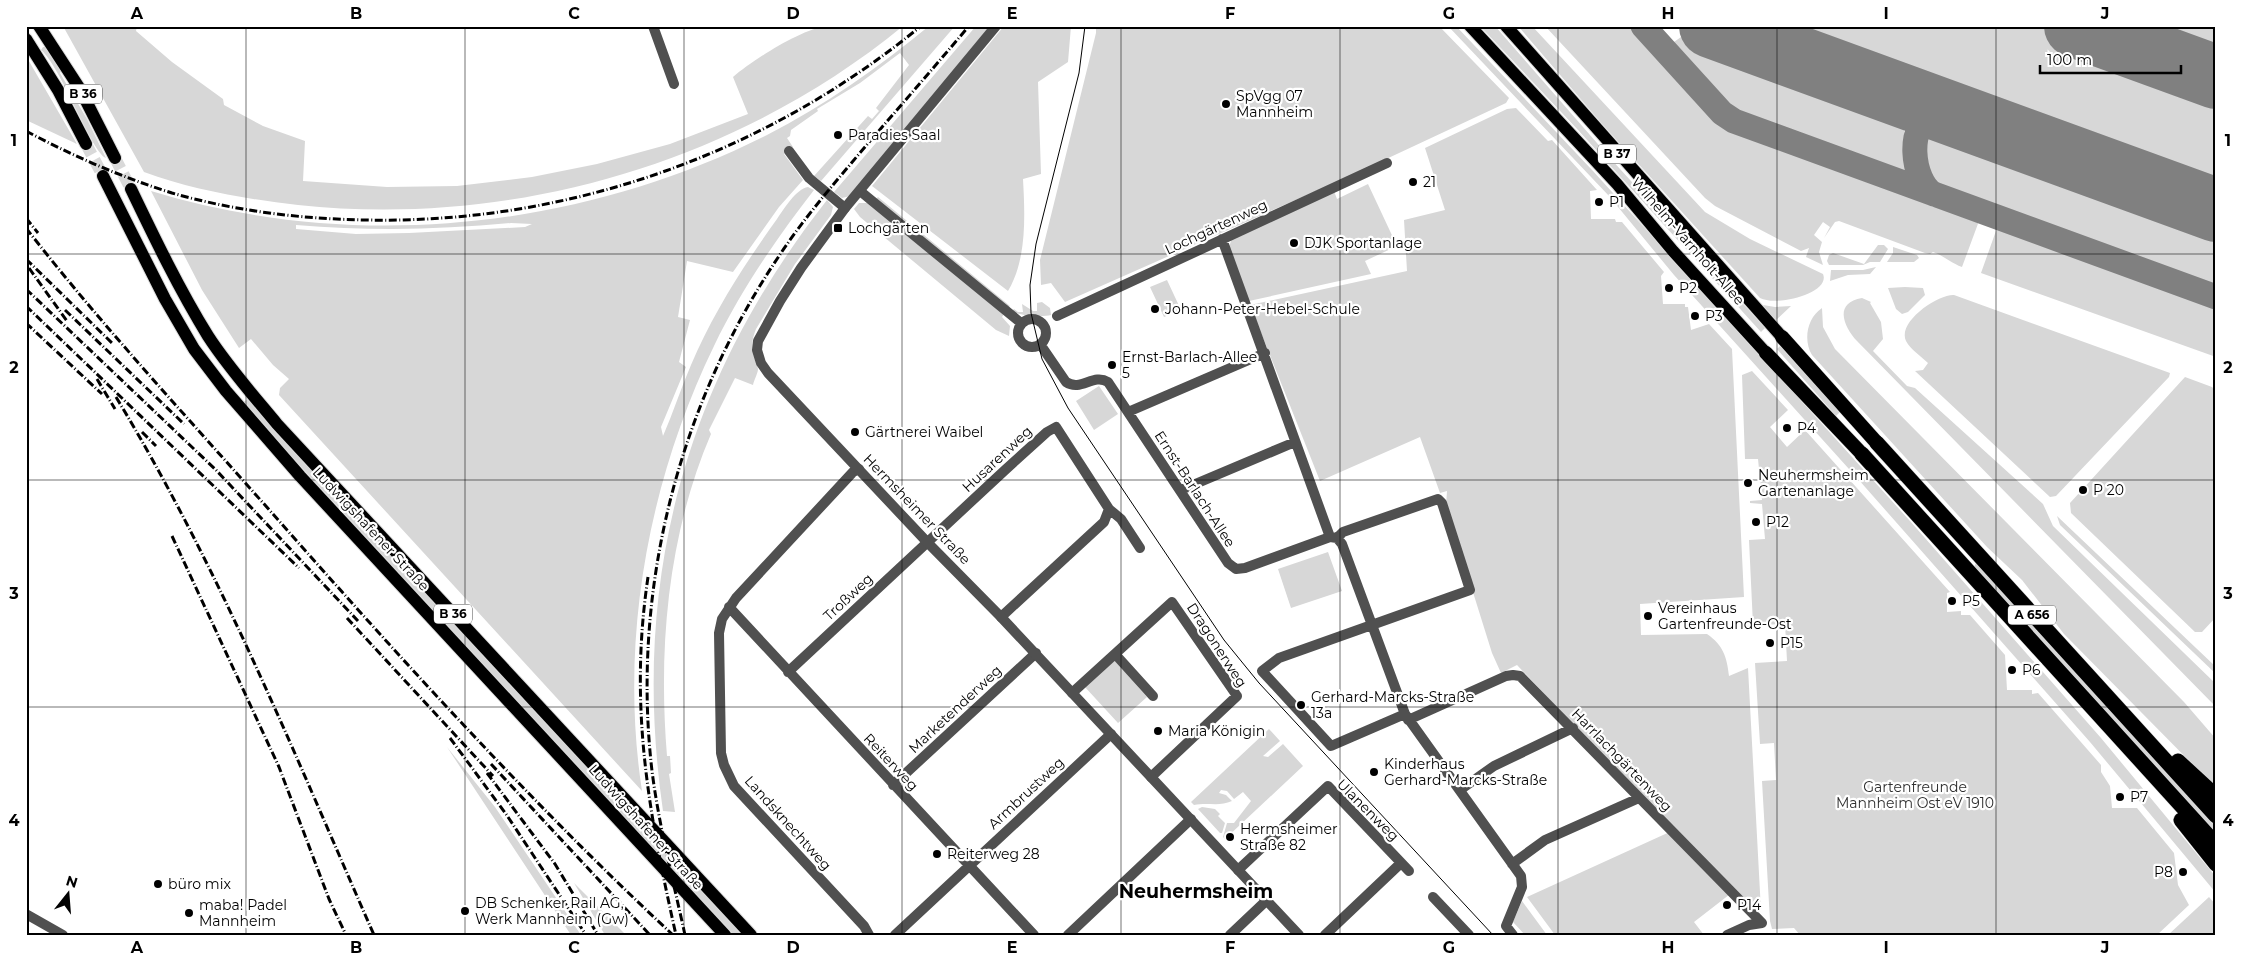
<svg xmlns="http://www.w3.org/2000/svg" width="2242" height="961" viewBox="0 0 2242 961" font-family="Montserrat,sans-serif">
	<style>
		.green { fill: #d7d7d7; fill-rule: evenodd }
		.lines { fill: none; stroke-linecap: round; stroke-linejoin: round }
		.taxiway { stroke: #808080; stroke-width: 25 }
		.runway { stroke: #808080; stroke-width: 64 }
		.primary-tunnel { stroke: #d9d9d9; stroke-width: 12; stroke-dasharray: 12 6; stroke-linecap: butt }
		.primary-casing { stroke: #dbdbdb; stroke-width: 14 }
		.trunk-casing { stroke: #dbdbdb; stroke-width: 15 }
		.motorway-casing { stroke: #dbdbdb; stroke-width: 16 }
		.minor { stroke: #505050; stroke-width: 10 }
		.tertiary { stroke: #505050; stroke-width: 10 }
		.primary { stroke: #000; stroke-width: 12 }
		.trunk { stroke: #000; stroke-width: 14 }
		.motorway { stroke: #000; stroke-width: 15 }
		.tram { stroke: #000; stroke-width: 1 }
		.rail { stroke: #000; stroke-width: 3; stroke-dasharray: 8 2.5 1 2.5; stroke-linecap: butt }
		.grid { fill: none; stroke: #000; stroke-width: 1; stroke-opacity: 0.55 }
		.poi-dot { fill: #000; stroke: #fff; stroke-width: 2 }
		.labels { text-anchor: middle; stroke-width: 4.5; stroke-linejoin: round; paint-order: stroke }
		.shield { fill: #fff; stroke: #4c4c4c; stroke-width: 1 }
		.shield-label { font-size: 12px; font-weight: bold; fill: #000 }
		.poi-label { font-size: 14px; fill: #000; stroke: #fff; text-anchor: start }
		.street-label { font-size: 14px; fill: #000; stroke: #fff }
		.park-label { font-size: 14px; fill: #2e2e2e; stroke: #fff }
		.district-label { font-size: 19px; font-weight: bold; fill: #000; stroke: #fff }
		.neatline { fill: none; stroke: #000; stroke-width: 2 }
		.grid-label { font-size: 16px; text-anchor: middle; font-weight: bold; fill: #000 }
	</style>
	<rect width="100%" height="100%" fill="#fff"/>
	<!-- green -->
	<path class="green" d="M63,26h74l-1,5 36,31 51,37 1,6 39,21 42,15 -2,40 84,6 70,-1 75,-9 65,-13 73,-20 78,-30 -15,-37c20,-17 68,-48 94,-51 25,-2 51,0 76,0 -167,137 -390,202 -605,179 -52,-6 -105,-15 -154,-33z
		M929,26h26l-134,155 -7,-5 54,-60 4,3 7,-8 -3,-3 33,-43 -9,-12 -40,30 -43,26 1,2 -27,19 -1,6 -3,2 6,9 -9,7 19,26 -24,27 -46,65 -46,-11 -9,56 12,3 -11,42 7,5 -25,60 2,9c10,-23 18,-48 28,-71 22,-52 53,-100 86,-146 7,-10 19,-30 31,-32l6,3c-38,49 -73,100 -100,156 -66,136 -95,295 -72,445l-363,-396 1,-7 9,-9 -16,-14 -22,-26 -12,9 -37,-58 -51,-99c202,62 428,39 616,-56 58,-30 111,-67 162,-109zM511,223l21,1 -7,3 -116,6 -53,1 -60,-5v-4c73,6 143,5 215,-2z
		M976,26h14l-140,170 -8,2 -8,-6z
		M1004,26h67l-3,36 -30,20 3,92 -18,5c2,37 4,80 -15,112l-136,-105z
		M1096,26h343l70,72 -3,5 -154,72 -287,127 -14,-19 -10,2 -1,-25 56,-227z
		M1448,26h8l137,145 317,350 191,217 115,139v16l-126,-151 -232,-263 -184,-204 -65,-79z
		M1480,26h15l115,132 155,170 -4,4 -183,-202z
		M1518,26h14l173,186 45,27 73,35c8,19 -46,33 -63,24l-157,-173z
		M1545,26h87l94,100 251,91 2,4 -17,46c-11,-4 -18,-11 -29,-15l-3,2 -5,-1 -86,-32 -4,1 -11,16 6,-11 -7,-5 -9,13 8,7 -3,10 4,13 -17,-8 3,-9 -8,3 -86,-45 -10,-8z
		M1762,26h454v166z
		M1681,37l220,78 10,53 -1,5 -8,1 -169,-61 -56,-60 -3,-11z
		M43,47h2l16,24 -1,2 27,46 19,39c-14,-5 -46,-93 -65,-108z
		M26,56l51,88 -51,-24z
		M1516,108l32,33 4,-1 45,50 -7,1 1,28h24l1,3h6l42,50 -3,4 2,28h22v3h3l3,23 18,-6 23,25 12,248 -104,7 1,31 66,-1c16,11 20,23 22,42l19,-8 13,243 -4,2 -23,-22 -40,31 10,13h-149l-28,-38 147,-67 -157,-165 -16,8 -9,-20 -46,-147 1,-15 -7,2 -20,-56 -100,44 -70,-176 157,-34 -3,-51 41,-10 -20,-62 82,-39z
		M1942,131l274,98v60l-279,-101c-11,-7 -17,-34 -12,-46 3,-6 11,-9 17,-11z
		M1368,184l29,62 -32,15 6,13 -122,27 -20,-54 3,-9 102,-47 3,8z
		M878,197l132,109 -2,2 -132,-109z
		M827,200l6,7 -2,8 -36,49 -39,65c-8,21 -1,22 2,40 0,4 -4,11 -5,16l-18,-7 -26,52 2,4c-43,100 -53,213 -44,322h3l1,17 -2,1 6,38 -12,-1c-33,-228 21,-429 164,-611z
		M859,203h10l135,111 -2,3 8,9 -1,10 -13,-6 -136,-113 -6,-8z
		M2003,227l213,78v52l-235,-84 16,-45z
		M1878,245h6l4,4 -8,13h-10l-7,3h-34l-2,-4 2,-6 4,-2 31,11z
		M1893,247l24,8 2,3 -5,4h-27l6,-9z
		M1876,267l-6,7 -22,1 -18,6 1,-11h32z
		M1167,280l14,30 -17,7 -14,-30z
		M1905,287l18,1 2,7 -17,17 -6,2 -6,-5 -8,-21z
		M1954,295l216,78 -1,4 -113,119 -6,1 -135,-126 8,-1 5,-7c-6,-6 -18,-14 -22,-22 -9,-19 32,-47 48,-46z
		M1862,298l9,4 -1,1 11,19 2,17 -10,12 34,35 8,2 128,116 10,22 163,158v23l-359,-366c-13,-14 -24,-38 5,-43z
		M1042,302l8,6 1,7c-8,2 -32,1 -39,-4l2,-2 4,3h5l-1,-8 11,7h4v-8z
		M1763,305l12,2 16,-1 -16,15z
		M1822,308l1,19 12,22 349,353 32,37v49l-152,-154 -42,-54 -35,-33 -175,-192c-9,-15 -5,-37 10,-47z
		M1780,346l60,66 -4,4 -59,-67z
		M1752,371l36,39 -18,17 17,20 18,-17 145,162 -3,1v19l14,-1v4h9l35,40 2,35h25v4l6,-1 63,72v7l9,14 2,22h25l37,45 4,32 11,20 -32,30h-357l-6,-7 -22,1 -2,-8 -8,-140 14,-1 -2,-37 -14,1 -5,-81 32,-2 -2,-37 -32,1 -4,-85 16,-1 -3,-35 -12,-1v-2l12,-1 -4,-41h-13l-3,-84z
		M2185,377l27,10 4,4v226l-14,15h-7l-124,-119 -1,-10z
		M1099,386l19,28 -24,16 -18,-29z
		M248,399l495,536h-10l-491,-532z
		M2057,516l159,151v7l-156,-149z
		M1328,552l14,39 -51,17 -13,-39z
		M1976,563l240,264v7l-242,-267z
		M1113,659l34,38 -29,26 -34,-37z
		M1269,729l11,12 -17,15 5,1 15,-13 20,22 -78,73 -2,-2 4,-14h7l17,-22 -8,-9 -9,7 -7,-8 -6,-1 -2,3 7,2 6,6c-13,6 -24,1 -38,4l-3,-3z
		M447,747l48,60 86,128h-10z
		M1202,807l13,2 5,5 -2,2 7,7 -3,10h-2l-22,-24z
		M574,883l52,52h-21z
		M2209,897l7,8v30h-48z
		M1522,901l25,34h-22l-12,-13z"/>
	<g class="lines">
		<!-- taxiway -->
		<path class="taxiway" d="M1643,26l79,87 12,8 482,176
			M1934,194c-22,-11 -30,-74 3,-80 9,-2 21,3 30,6"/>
		<!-- runway -->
		<path class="runway" d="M1711,26l505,184
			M2076,26l140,51"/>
		<!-- primary-tunnel -->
		<path class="primary-tunnel" d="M86,144l17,32
			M115,158l16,31"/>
		<!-- primary casing -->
		<g class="primary-casing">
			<path id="primary" d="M39,26l41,63 35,69
				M1470,26l147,158 56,67 93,102
				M1506,26l276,311
				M26,39l32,51 28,54
				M103,176l62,123 29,50 32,42 74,85 425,459
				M131,189c24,50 48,100 77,147 20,31 45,59 69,88l474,511"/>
		</g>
		<!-- trunk casing -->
		<g class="trunk-casing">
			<path id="trunk" d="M1782,337l95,106
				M1766,353l96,101"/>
		</g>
		<!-- motorway casing -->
		<g class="motorway-casing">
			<path id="motorway" d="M1877,443l339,373
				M1862,454l354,390
				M2178,761l38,35
				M2181,820l35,44"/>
		</g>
		<!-- minor -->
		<path class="minor" d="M653,26l21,58
			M789,151l20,27 36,30
			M860,191l161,132
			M1222,239l108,298
			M1057,316l330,-153
			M1018 333a14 14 0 1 1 28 0a14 14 0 1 1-28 0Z
			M1040,344l26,38c15,10 27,-9 42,0l120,181 8,6 9,-1 85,-31 7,1 5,6 63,170 116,162 1,11 -16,39 7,9
			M1128,412l137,-59
			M859,469l-6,3 -117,126 -14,21 -3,14 2,120 3,12 10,21 130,140 5,9
			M1181,490l114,-48
			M1337,538l6,-6 95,-33 4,4 28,87 -191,68 -17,13 69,75 74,-32
			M729,607l305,328
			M1001,617l103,-95 5,-13
			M1115,654l38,42
			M788,672l216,-201 43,-39 9,-5 53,82 12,10 19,29
			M1072,693l100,-91 65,94
			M1408,720l98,-44 7,-1 7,1 242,247
			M1151,777l86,-81
			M893,785l143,-132
			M1460,790l34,-24 79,-38
			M1512,864l33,-24 94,-42
			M1238,870l90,-84 81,85
			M1433,897l36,38
			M26,914l37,21
			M895,935l216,-201
			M1068,935l123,-116
			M1230,935l37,-35
			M1325,935l76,-72
			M1727,935l22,-10 13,-2"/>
		<!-- tertiary -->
		<path class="tertiary" d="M996,26l-151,182 -44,60 -21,33 -22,40 -1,9 4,13 7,10 159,169 74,75 298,318"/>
		<!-- primary -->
		<use href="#primary" class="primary"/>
		<!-- trunk -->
		<use href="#trunk" class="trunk"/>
		<!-- motorway -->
		<use href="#motorway" class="motorway"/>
		<!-- tram -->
		<path class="tram" d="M1085,26l-6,47 -43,171 -6,41 1,28 11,46 26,49 156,232 35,43 234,252"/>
		<!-- rail -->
		<path class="rail" d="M26,131c47,25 95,46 146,62 63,18 129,26 194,27 203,4 399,-66 555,-194
			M26,218l12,15
			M26,228c77,99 163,191 246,285 128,145 258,289 401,422
			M26,259l86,84
			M29,268l38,53
			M26,289l189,180 143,152
			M26,306l273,262
			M65,310l119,114
			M26,323l76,71
			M97,379l18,30
			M116,397c103,170 178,356 258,538
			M142,432l14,14
			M172,536l107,231 50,132 17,36
			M648,577c-19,128 0,233 28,358
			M347,618l146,158
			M450,738l56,76 80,121
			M491,764l159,171
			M487,773l68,91 43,71
			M685,935c-12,-55 -26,-109 -33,-164 -21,-180 26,-365 127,-515 27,-41 60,-78 91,-115 33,-38 66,-76 99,-115"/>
	</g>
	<!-- grid -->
	<path class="grid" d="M246,26v909M465,26v909M684,26v909M902,26v909M1121,26v909M1340,26v909M1558,26v909M1777,26v909M1996,26v909M26,254h2190M26,480h2190M26,707h2190"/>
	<!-- markers -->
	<g class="poi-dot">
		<circle cx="1226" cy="104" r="5"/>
		<circle cx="838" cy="135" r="5"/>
		<circle cx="1413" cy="182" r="5"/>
		<circle cx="1599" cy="202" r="5"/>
		<rect x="833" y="223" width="10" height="10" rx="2.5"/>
		<circle cx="1294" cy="243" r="5"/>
		<circle cx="1669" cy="288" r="5"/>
		<circle cx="1155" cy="309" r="5"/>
		<circle cx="1695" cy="316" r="5"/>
		<circle cx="1112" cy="365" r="5"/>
		<circle cx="1787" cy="428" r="5"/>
		<circle cx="855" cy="432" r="5"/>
		<circle cx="1748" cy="483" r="5"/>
		<circle cx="2083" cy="490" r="5"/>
		<circle cx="1756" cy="522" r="5"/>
		<circle cx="1952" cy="601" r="5"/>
		<circle cx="1648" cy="616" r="5"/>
		<circle cx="1770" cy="643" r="5"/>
		<circle cx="2012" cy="670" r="5"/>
		<circle cx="1301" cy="705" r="5"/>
		<circle cx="1158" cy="731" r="5"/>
		<circle cx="1374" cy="772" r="5"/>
		<circle cx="2120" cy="797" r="5"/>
		<circle cx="1230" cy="837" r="5"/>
		<circle cx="937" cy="854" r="5"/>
		<circle cx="2183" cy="872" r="5"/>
		<circle cx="158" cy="884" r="5"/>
		<circle cx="1727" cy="905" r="5"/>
		<circle cx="465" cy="911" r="5"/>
		<circle cx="189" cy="913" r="5"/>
	</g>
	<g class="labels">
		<!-- shield labels -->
		<g class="shield">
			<rect x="64" y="84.5" width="38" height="19" rx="4"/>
			<rect x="1598" y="144.5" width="38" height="19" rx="4"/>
			<rect x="434" y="604.5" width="38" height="19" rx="4"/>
			<rect x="2008" y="605.5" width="48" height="19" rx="4"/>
		</g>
		<g class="shield-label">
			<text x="83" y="98">B 36</text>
			<text x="1617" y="158">B 37</text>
			<text x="453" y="618">B 36</text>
			<text x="2032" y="619">A 656</text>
		</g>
		<!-- poi labels -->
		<g class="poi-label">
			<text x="1236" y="101">SpVgg 07<tspan x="1236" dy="16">Mannheim</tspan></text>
			<text x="848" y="140">Paradies Saal</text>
			<text x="1423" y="187">21</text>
			<text x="1609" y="207">P1</text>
			<text x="848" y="233">Lochgärten</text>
			<text x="1304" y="248">DJK Sportanlage</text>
			<text x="1679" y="293">P2</text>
			<text x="1165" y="314">Johann-Peter-Hebel-Schule</text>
			<text x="1705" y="321">P3</text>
			<text x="1122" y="362">Ernst-Barlach-Allee<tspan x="1122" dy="16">5</tspan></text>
			<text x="1797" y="433">P4</text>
			<text x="865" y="437">Gärtnerei Waibel</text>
			<text x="1758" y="480">Neuhermsheim<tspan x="1758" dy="16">Gartenanlage</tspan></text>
			<text x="2093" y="495">P 20</text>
			<text x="1766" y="527">P12</text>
			<text x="1962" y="606">P5</text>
			<text x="1658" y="613">Vereinhaus<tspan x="1658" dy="16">Gartenfreunde-Ost</tspan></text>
			<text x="1780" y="648">P15</text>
			<text x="2022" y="675">P6</text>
			<text x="1311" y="702">Gerhard-Marcks-Straße<tspan x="1311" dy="16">13a</tspan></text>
			<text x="1168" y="736">Maria Königin</text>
			<text x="1384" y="769">Kinderhaus<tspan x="1384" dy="16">Gerhard-Marcks-Straße</tspan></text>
			<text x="2130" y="802">P7</text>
			<text x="1240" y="834">Hermsheimer<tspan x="1240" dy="16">Straße 82</tspan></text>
			<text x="947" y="859">Reiterweg 28</text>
			<text x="2173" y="877" text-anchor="end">P8</text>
			<text x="168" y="889">büro mix</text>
			<text x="475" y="908">DB Schenker Rail AG,<tspan x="475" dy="16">Werk Mannheim (Gw)</tspan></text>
			<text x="199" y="910">maba! Padel<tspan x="199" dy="16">Mannheim</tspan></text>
			<text x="1737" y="910">P14</text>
		</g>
		<!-- street labels -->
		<g class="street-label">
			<text transform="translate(1216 227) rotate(-25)" y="5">Lochgärtenweg</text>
			<text transform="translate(1688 241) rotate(49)" y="5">Wilhelm-Varnholt-Allee</text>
			<text transform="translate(997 459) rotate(-43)" y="5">Husarenweg</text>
			<text transform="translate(1195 489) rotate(57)" y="5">Ernst-Barlach-Allee</text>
			<text transform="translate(917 509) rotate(46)" y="5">Hermsheimer Straße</text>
			<text transform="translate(371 529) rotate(47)" y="5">Ludwigshafener Straße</text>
			<text transform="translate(848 597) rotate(-43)" y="5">Troßweg</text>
			<text transform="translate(1217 645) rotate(57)" y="5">Dragonerweg</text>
			<text transform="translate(955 709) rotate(-43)" y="5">Marketenderweg</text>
			<text transform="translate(1622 760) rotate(46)" y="5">Harrlachgärtenweg</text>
			<text transform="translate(891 762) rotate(47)" y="5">Reiterweg</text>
			<text transform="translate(1026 793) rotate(-43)" y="5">Armbrustweg</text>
			<text transform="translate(1368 810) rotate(45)" y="5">Ulanenweg</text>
			<text transform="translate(788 823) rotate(48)" y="5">Landsknechtweg</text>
			<text transform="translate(646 827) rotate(48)" y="5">Ludwigshafener Straße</text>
		</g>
		<!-- park labels -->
		<g class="park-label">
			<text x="1915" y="792">Gartenfreunde<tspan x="1915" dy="16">Mannheim Ost eV 1910</tspan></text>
		</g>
		<!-- district labels -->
		<g class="district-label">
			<text x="1196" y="898">Neuhermsheim</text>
		</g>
	</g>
	<!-- border -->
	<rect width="2242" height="961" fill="none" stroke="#ffffff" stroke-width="55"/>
	<!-- north arrow -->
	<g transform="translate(68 894) rotate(17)" stroke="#ffffff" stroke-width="4" paint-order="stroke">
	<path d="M0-4L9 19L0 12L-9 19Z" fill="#000000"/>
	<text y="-8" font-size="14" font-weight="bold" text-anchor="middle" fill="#000000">N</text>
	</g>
	<!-- scale -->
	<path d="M2040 65v8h141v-8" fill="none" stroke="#000000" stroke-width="2.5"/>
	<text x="2047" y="65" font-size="15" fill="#000000" stroke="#ffffff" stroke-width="4" paint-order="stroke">100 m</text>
	<rect x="28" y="28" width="2186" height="906" class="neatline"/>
	<g class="grid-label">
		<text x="137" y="19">A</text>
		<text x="356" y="19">B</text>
		<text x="574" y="19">C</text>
		<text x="793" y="19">D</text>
		<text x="1012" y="19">E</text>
		<text x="1230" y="19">F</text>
		<text x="1449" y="19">G</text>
		<text x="1668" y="19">H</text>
		<text x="1886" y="19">I</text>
		<text x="2105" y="19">J</text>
		<text x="14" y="146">1</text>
		<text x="2228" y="146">1</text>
		<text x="14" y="373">2</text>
		<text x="2228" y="373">2</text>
		<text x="14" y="599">3</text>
		<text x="2228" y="599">3</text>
		<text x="14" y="826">4</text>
		<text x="2228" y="826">4</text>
		<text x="137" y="953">A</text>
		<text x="356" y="953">B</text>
		<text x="574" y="953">C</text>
		<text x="793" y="953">D</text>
		<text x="1012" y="953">E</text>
		<text x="1230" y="953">F</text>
		<text x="1449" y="953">G</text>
		<text x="1668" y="953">H</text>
		<text x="1886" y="953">I</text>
		<text x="2105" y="953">J</text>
	</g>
</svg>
